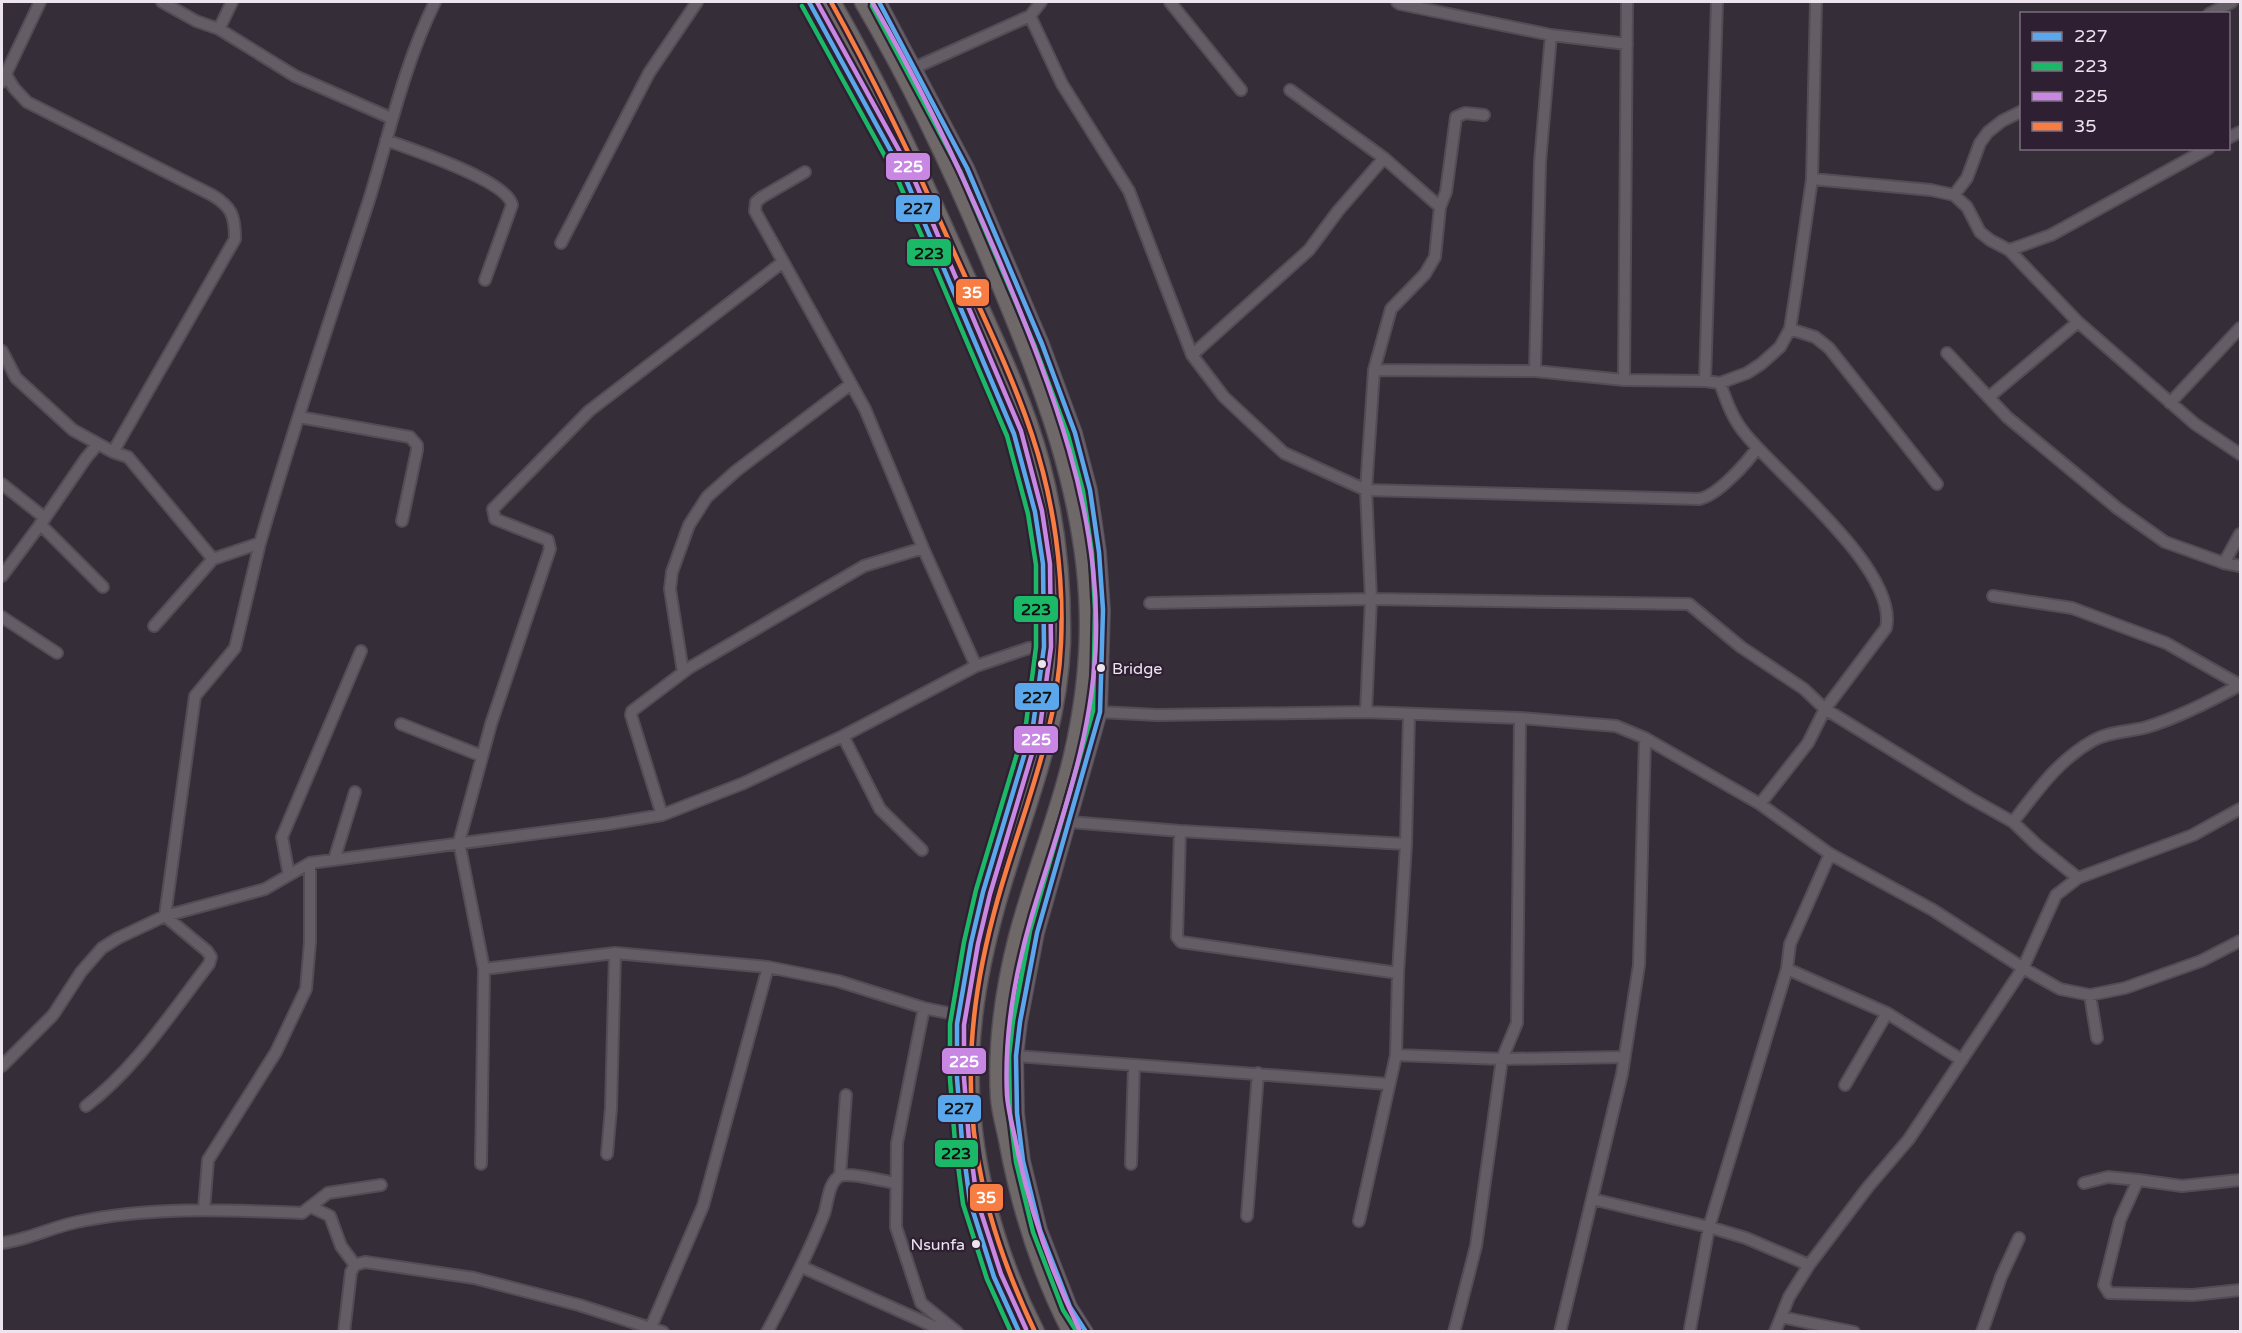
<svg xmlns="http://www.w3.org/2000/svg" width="2242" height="1333" viewBox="0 0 2242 1333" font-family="'Varela Round',sans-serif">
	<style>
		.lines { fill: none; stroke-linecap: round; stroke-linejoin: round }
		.minor-casing { stroke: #534c55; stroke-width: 14 }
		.tertiary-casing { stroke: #534c55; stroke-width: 16 }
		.primary-casing { stroke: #534c55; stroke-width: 21 }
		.minor { stroke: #645d65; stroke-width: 10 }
		.tertiary { stroke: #645d65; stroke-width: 14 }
		.primary { stroke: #6f6868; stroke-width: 18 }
		.bus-1-casing { stroke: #2e2032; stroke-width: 9 }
		.bus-2-casing { stroke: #2e2032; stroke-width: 9 }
		.bus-3-casing { stroke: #2e2032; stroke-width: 9 }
		.bus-4-casing { stroke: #2e2032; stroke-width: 9 }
		.bus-1 { stroke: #5aa8eb; stroke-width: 4.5 }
		.bus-2 { stroke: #1ab867; stroke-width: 4.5 }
		.bus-3 { stroke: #c787e3; stroke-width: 4.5 }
		.bus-4 { stroke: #f77d43; stroke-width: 4.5 }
		.bus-dot { fill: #eee4f0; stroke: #2e2032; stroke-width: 2 }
		.labels { text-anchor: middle; stroke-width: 4.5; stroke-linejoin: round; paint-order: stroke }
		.bus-label { font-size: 16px; fill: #eee4f0; stroke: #2e2032; text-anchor: start }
		.line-badge { stroke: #2e2032; stroke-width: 2 }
		.badge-label { font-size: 16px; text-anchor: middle; font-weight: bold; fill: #fff }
		.pale-badge-label { font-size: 16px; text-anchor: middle; font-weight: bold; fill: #111 }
	</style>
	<rect width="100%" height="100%" fill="#352d38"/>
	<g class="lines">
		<!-- minor casing -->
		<g class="minor-casing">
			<path id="minor" d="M162,2l34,19 23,8 76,47 96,42
				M1170,2l71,88
				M1397,2l3,2 151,31 76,9
				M2209,14l23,-12
				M1030,16l32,68 67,107 63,164 32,42 60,56 82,37 333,9c18,-3 48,-36 58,-51
				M219,29l13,-27
				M914,68l116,-52 11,-14
				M6,75l8,13 13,14 185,93c20,12 23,21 23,44l-122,213
				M2,82l38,-80
				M1290,90l94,68 56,49
				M2228,138l12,-6
				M386,140c24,9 121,40 126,65l-27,75
				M805,172l-43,25 -6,5 -1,9 110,198 58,139 53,118
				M1812,179l119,11 23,5 13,12 13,25 10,8 19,10 69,72 117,102 45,30
				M1954,195l13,-17 13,-35 8,-11 14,-11 20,-10
				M561,243l88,-170 48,-71
				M2009,250l42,-15 158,-87
				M1790,329l25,8 14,11 108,136
				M2,351l14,27 57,52 40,22 15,5 85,102 47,-16c33,-115 72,-229 109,-343 21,-68 34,-133 66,-198
				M1947,353l60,64 110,91 48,34 59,21 16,3
				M1192,355l117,-105 29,-39 46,-53
				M1374,370l161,1 89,9 81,1 15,2 27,-10 14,-9 19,-17 10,-18 7,-45 15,-105 4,-177
				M1535,371l5,-209 11,-127
				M1624,380l3,-378
				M1705,381l12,-379
				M1720,383c7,20 13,37 27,53 34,41 152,135 139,192l-61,81 -17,34 -48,61
				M1989,397l89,-75
				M2170,403l70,-75
				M299,417l111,20 7,8v5l-15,71
				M2,484l43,34
				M40,524l63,63
				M2224,563l16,-29
				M2,576l43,-58 41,-60 12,-14
				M1993,596l79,12 94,35 74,42
				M1150,603l221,-4 318,5 52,43 63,42 21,20 145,89 43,24 24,23 41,33
				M2,617l55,36
				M154,626l59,-67
				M683,672l-13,-83 2,-17 17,-47 18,-28 29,-26 115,-87
				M1100,712l57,3 209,-3 154,6 96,8 29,12 115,66 70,50 103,56 90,58 37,21 30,6 35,-7 76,-27 39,-20
				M1366,712l5,-113 -5,-109 8,-120 17,-61 34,-35 10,-17 5,-50 6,-15 10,-75 9,-4 19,2
				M401,724l81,32
				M843,736l37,73 42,41
				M662,815l-31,-100 1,-4 57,-43 175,-102 59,-18
				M1070,822l110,9 226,13
				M2013,822c25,-32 45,-62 81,-82 16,-9 36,-8 53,-13 33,-10 64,-26 93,-42
				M1180,831l-3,106 4,5 217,31
				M334,860l21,-68
				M289,875l-7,-38 79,-186
				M484,969l131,-16 153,14 70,14 86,27 34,7
				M1787,969l100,44 75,47
				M2090,995l7,43
				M924,1008l-27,135 -1,84 25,76 36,29
				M1396,1055l106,4 122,-2
				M1016,1056l372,28
				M2,1066l51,-51 28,-43 21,-24 16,-10 47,-22 100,-27 45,-26 298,-39 54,-9 82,-32 99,-47 133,-70 53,-18 15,-1
				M1845,1085l42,-72
				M86,1106c50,-38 85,-93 123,-142l2,-7 -4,-6 -42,-35 30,-220 40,-48 25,-105
				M607,1154l4,-46 4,-155
				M481,1164l3,-195 -25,-127 32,-118 59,-175 -2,-9 -53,-21 -2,-10 96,-98 194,-149
				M1131,1164l3,-99
				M840,1176l6,-81
				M2240,1180l-58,6 -44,-6 -18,40 -16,65 5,8 84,2 47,-5
				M2084,1183l24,-6 30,3
				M1592,1199l117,28 37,11 63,27
				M311,1207l19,9 11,30 14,19
				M204,1209l4,-49 68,-108 30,-63 4,-47v-79
				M1247,1216l11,-143
				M1359,1221l37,-166 2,-82 8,-129 3,-130
				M2,1243c25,-3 50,-16 75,-21 74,-16 151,-12 225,-9l26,-20 53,-8
				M802,1267l142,64
				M1781,1317l73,15
				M651,1327l52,-121 65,-239
				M1690,1329l19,-102 78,-258 3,-25 40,-90
				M344,1332l7,-60 4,-7 10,-3 109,16 105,27 84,27
				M767,1332c21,-39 41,-77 57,-118 4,-11 4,-32 16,-38 9,-4 44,5 55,7
				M1454,1332l22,-86 26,-187 15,-36 3,-305
				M1560,1332l62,-258 17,-109 6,-227
				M1775,1332l14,-35 20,-32 59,-78 41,-48 114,-171 33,-73 22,-17 115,-43 47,-26
				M1982,1332l19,-55 18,-39"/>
		</g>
		<!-- tertiary casing -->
		<g class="tertiary-casing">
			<path id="tertiary" d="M809,2l95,173 110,259 21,78 8,52 1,83 -11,79 -50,166 -12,51 -14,81v54l5,63 8,61 24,75 25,55
				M879,2l88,166 75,176 33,89 15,57 9,62 4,58 -3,102 -63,221 -17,89 -4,34 1,57 6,48 17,69 30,77 16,25"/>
		</g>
		<!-- primary casing -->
		<g class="primary-casing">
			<path id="primary" d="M831,2c48,83 88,170 127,258 29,66 63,132 82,202 16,59 22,120 21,181 -3,91 -40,173 -64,258 -14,50 -25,101 -27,153 -4,94 22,194 65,278
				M864,2c51,86 94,178 132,271 47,111 93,228 93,351 0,43 -6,89 -16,132 -14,61 -39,120 -55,181 -13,51 -21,108 -18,160 1,14 5,28 8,42 12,66 33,133 64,193
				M813,10l20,-5"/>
		</g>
		<!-- minor -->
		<use href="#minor" class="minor"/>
		<!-- tertiary -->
		<use href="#tertiary" class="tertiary"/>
		<!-- primary -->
		<use href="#primary" class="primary"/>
		<!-- bus-1 casing -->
		<g class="bus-1-casing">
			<path id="bus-1" d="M809,2l95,173 110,259 21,78 8,52 1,83 -11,79 -50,166 -12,51 -14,81v54l5,63 8,61 24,75 25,55
				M879,2l88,166 75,176 33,89 15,57 9,62 4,58 -3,102 -63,221 -17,89 -4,34 1,57 6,48 17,69 30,77 16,25"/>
		</g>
		<!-- bus-2 casing -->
		<g class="bus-2-casing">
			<path id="bus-2" d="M802,6l95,172 110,258 21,78 8,51v82l-10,77 -50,166 -12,52 -14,82v55l5,63 8,62 24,75 24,53
				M872,6l88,165 75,176 33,88 15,56 9,62 3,57 -2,101 -63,220 -17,90 -4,35 1,57 6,49 17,70 30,78 14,22"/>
		</g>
		<!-- bus-3 casing -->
		<g class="bus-3-casing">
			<path id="bus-3" d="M817,2l94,170 110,259 21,80 8,53 1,83 -11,80 -50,167 -12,50 -14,81v53l5,62 8,60 24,74 25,55
				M872,2c51,87 93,177 132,270 48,116 95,237 92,364 -2,100 -36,186 -64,279 -17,58 -28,120 -25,180 1,16 6,32 9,48 13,65 34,126 63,186"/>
		</g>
		<!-- bus-4 casing -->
		<g class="bus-4-casing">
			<path id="bus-4" d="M831,2c47,84 88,171 127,259 26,57 54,114 74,174 22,66 32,139 29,208 -3,78 -31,151 -54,225 -54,172 -50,300 28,464"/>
		</g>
		<!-- bus-1 -->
		<use href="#bus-1" class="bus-1"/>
		<!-- bus-2 -->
		<use href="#bus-2" class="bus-2"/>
		<!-- bus-3 -->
		<use href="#bus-3" class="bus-3"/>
		<!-- bus-4 -->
		<use href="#bus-4" class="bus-4"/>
	</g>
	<!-- markers -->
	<g class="bus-dot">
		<circle cx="1042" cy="664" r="5"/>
		<circle cx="1101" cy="668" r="5"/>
		<circle cx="976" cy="1244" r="5"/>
	</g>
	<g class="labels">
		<!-- bus labels -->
		<g class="bus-label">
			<text x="1112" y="674">Bridge</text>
			<text x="965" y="1250" text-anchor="end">Nsunfa</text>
		</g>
	</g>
	<g class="line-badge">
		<rect x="885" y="152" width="46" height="29" rx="6" fill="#c787e3"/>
		<rect x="895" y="194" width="46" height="29" rx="6" fill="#5aa8eb"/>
		<rect x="906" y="238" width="46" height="29" rx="6" fill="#1ab867"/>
		<rect x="955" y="278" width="35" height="29" rx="6" fill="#f77d43"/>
		<rect x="1013" y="595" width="46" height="28" rx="6" fill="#1ab867"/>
		<rect x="1014" y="682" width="46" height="29" rx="6" fill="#5aa8eb"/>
		<rect x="1013" y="725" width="46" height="29" rx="6" fill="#c787e3"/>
		<rect x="941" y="1047" width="46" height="28" rx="6" fill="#c787e3"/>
		<rect x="937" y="1094" width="45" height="29" rx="6" fill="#5aa8eb"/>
		<rect x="934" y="1139" width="45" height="29" rx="6" fill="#1ab867"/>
		<rect x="969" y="1183" width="35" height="29" rx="6" fill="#f77d43"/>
	</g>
	<g class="badge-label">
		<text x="908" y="172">225</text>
		<text x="972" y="298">35</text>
		<text x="1036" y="745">225</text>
		<text x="964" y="1067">225</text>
		<text x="986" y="1203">35</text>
	</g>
	<g class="pale-badge-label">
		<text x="918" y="214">227</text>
		<text x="929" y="259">223</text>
		<text x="1036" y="615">223</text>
		<text x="1037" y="703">227</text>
		<text x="959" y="1114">227</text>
		<text x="956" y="1159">223</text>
	</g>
	<!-- border -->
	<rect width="2242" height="1333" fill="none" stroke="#eee4f0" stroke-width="6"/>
	<!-- legend -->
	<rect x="2020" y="12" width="210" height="138" fill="#2e2032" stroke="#7b6e7e" stroke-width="1.5"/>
	<rect x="2032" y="32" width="30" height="9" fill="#5aa8eb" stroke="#7b6e7e" stroke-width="1.5"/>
	<text x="2074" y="42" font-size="18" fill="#eee4f0">227</text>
	<rect x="2032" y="62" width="30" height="9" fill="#1ab867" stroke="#7b6e7e" stroke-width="1.5"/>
	<text x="2074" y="72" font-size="18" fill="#eee4f0">223</text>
	<rect x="2032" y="92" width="30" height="9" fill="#c787e3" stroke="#7b6e7e" stroke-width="1.5"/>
	<text x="2074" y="102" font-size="18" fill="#eee4f0">225</text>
	<rect x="2032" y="122" width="30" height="9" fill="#f77d43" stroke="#7b6e7e" stroke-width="1.5"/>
	<text x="2074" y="132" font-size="18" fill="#eee4f0">35</text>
</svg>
